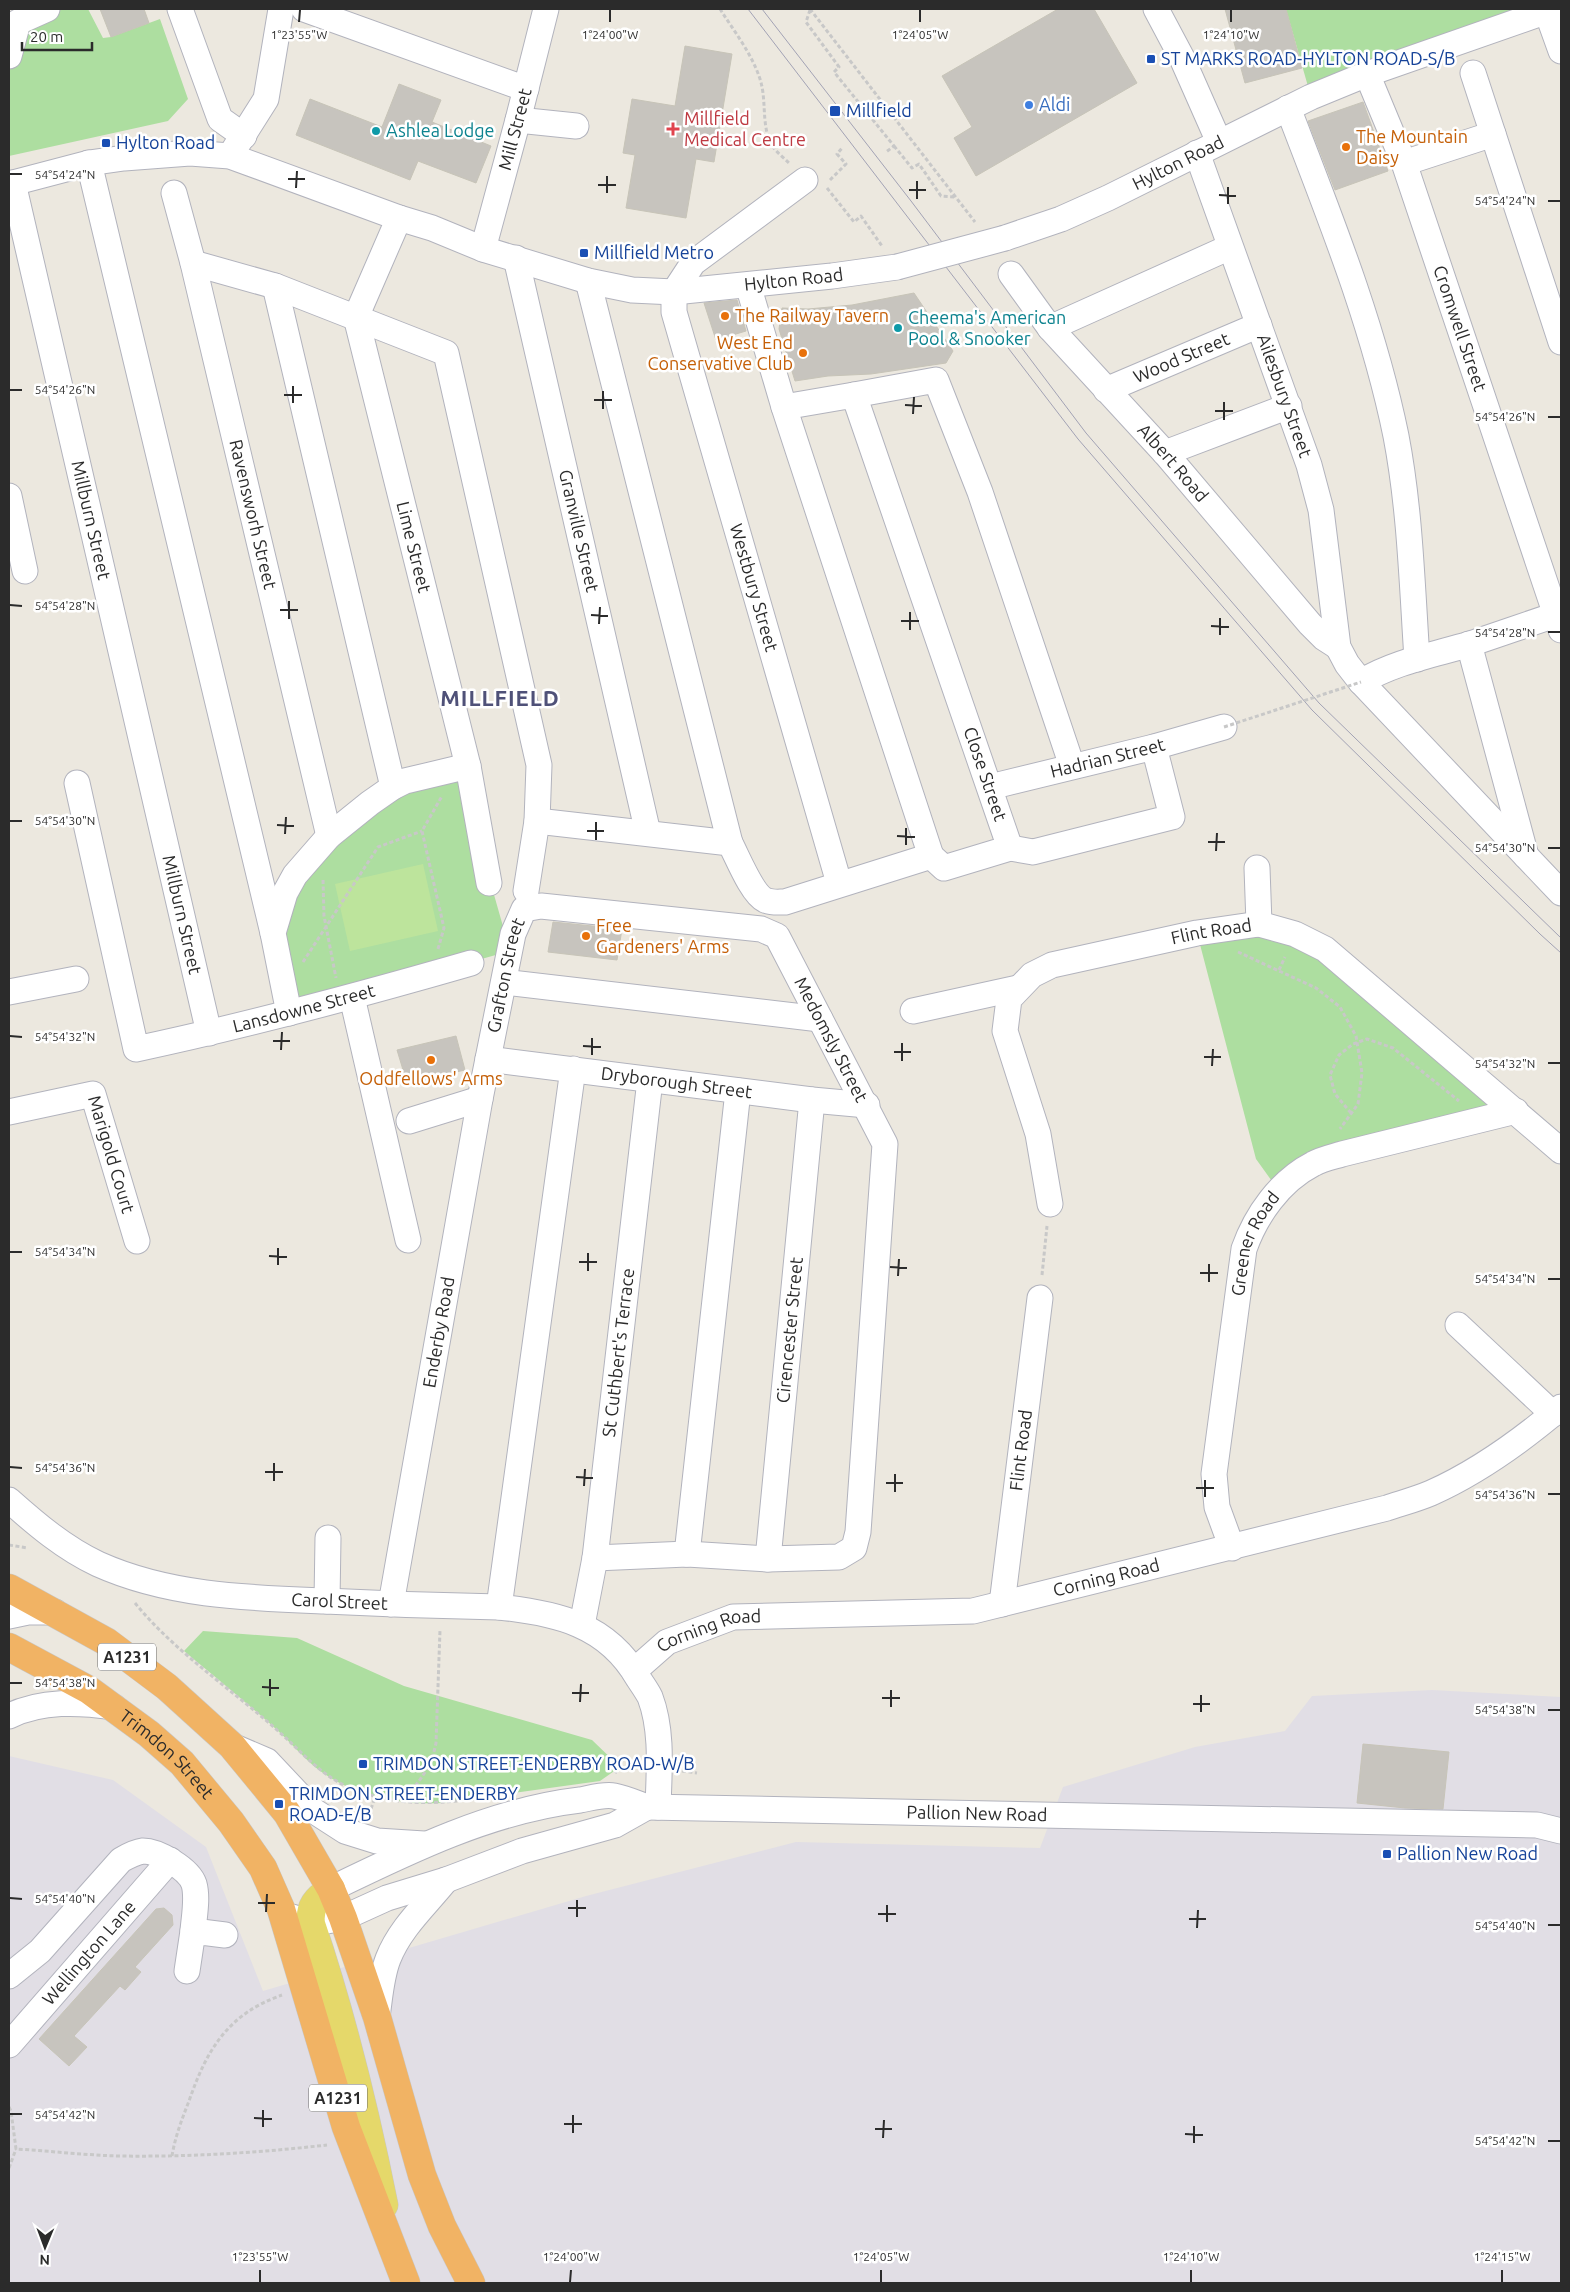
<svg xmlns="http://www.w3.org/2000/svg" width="1570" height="2292" viewBox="0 0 1570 2292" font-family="Ubuntu,sans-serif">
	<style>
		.industrial { fill: #e1dee5 }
		.green { fill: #addea0 }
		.pitch { fill: #bde49c }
		.building { fill: #c7c4be; stroke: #c7c4b8 }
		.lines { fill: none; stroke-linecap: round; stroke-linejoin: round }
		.minor-casing { stroke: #b2b3bd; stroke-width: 27 }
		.major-casing { stroke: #c8c8c8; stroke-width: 29 }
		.highway-casing { stroke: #c8c8c8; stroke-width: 29 }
		.path { stroke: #c8c8c8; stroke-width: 3; stroke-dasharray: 4 2.5; stroke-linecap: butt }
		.minor { stroke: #fff; stroke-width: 25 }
		.major { stroke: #e5d86a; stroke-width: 28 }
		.highway { stroke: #f1b364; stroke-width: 28 }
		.tram { stroke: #a2a2b4; stroke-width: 1 }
		.minor-bridge-casing { stroke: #b2b3bd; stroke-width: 27; stroke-linecap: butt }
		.path-bridge { stroke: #c8c8c8; stroke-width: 3; stroke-dasharray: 4 2.5; stroke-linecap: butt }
		.minor-bridge { stroke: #fff; stroke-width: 25 }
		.ticks { fill: none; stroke: #2b2b2b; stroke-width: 2 }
		.transit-dot { fill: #1a4fb4; stroke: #fff; stroke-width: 2 }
		.shop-dot { fill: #3f7fe0; stroke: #fff; stroke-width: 2 }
		.health-dot { fill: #e0444e; stroke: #fff; stroke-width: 2 }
		.culture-dot { fill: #0f9aa8; stroke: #fff; stroke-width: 2 }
		.food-dot { fill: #e8710a; stroke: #fff; stroke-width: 2 }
		.labels { text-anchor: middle; stroke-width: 5; stroke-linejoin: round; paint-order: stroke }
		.shield { fill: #fff; stroke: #6b6b6b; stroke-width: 1 }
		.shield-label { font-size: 16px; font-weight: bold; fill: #2b2b2b }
		.transit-label { font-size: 18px; fill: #164399; stroke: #fff; text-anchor: start }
		.shop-label { font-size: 18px; fill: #366cbe; stroke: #fff; text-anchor: start }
		.health-label { font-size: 18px; fill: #be3a42; stroke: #fff; text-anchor: start }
		.street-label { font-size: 18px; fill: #2b2b2b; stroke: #fff }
		.culture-label { font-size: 18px; fill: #0d838f; stroke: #fff; text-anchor: start }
		.food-label { font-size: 18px; fill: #c56008; stroke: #fff; text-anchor: start }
		.district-label { font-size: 22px; font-weight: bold; letter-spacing: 1px; fill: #4f5178; stroke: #fff }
		.ticks-label { font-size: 12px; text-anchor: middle; fill: #2b2b2b; stroke: #fff; stroke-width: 5; stroke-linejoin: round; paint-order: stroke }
	</style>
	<rect width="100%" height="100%" fill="#ece8df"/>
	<!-- industrial -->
	<path class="industrial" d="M1432,1690l129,7v586h-1552v-527l104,24 93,67 57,144 323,-95 210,-54 244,6 23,-61 132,-40 90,-16 27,-35z"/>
	<!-- green -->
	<path class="green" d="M47,9h41l15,29 8,-1 49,-18 28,80 -20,22 -159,35v-100l9,-34z
		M1286,9h267l-242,88z
		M458,768l52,183 -221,62 -9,-103 90,-107z
		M1197,933l98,1 221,177 -174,43 -63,37 -23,-32z
		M203,1631l94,7 107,48 188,54 28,27 -20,14 -159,22c-44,2 -91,-8 -126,-36 -13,-11 -25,-25 -38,-37 -30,-27 -62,-53 -93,-79z"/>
	<!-- pitch -->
	<path class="pitch" d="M423,864l15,67 -88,20 -15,-67z"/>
	<!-- building -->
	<path class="building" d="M100,9h44l5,14 -38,14z
		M1058,9h36l43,74 -161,93 -22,-38 18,-11 -30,-51z
		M1225,9h61l16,59 -57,15z
		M685,46l47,8 -18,108 -18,-3 -10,59 -60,-10 9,-53 -12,-2 9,-54 43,7z
		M399,84l42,16 -9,22 59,24 -15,37 -58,-22 -8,19 -114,-45 14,-36 72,28z
		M1363,102l25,69 -53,19 -27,-69z
		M914,293l39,58 -7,12 -75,11 -43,2 -33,5 -16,-52 3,-21 26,1 44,-4z
		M737,300l9,31 -30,9 -12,-37z
		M553,922l69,7 -5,31 -69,-8z
		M456,1036l9,34 -58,13 -10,-33z
		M1363,1744l86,8 -6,57 -38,-1 -48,-5z
		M164,1908l8,7 1,10 -38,42 6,5 -16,18 -5,-4 -46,50 13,11 -18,19 -30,-27 117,-130z"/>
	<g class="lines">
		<!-- minor casing -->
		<g class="minor-casing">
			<g id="minor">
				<path d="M180,9l40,110 24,17"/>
				<path d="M304,9l222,80"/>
				<path d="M1156,9l25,47 38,86"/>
				<path d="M1547,12l14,39"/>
				<path d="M9,56l9,-34 29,-13"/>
				<path d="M1473,73l88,269"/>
				<path id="s1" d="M1367,74l37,89 157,467"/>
				<path d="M1288,108c41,107 85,215 108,328 14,73 16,148 21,223"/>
				<path d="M518,120l58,6"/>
				<path id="s2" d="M1197,153l112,312 12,45 17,137 9,17 14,18 200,211"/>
				<path d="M230,156l36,-57 15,-90"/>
				<path d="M89,163l184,770"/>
				<path d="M1404,163l89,-29"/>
				<path id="s3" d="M805,180l-112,83 -19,29v20l165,571"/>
				<path id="s4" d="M13,183l196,850"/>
				<path id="s5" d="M9,184l80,-21 35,-5 66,-5 40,3 169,62 33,10 51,21 105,32 44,9 42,2 158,-16 65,-9"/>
				<path id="s6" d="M174,193l19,70 136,573"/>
				<path id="s7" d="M399,218l-43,99 112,449 21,117"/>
				<path id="s8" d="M1005,238l56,-19 47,-21 203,-101 56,-23 186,-65"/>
				<path id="s9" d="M483,249l35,-129 28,-111"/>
				<path id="s10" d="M516,258l132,575"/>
				<path d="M193,263l82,23 171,67 93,412 -2,56 -11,70"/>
				<path id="s11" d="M1011,274l39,54 115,125 145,171 14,14 14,9"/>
				<path d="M588,281l142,562"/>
				<path d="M275,286l118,501"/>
				<path d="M1050,328l180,-81"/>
				<path id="s12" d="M1106,390l153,-65"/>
				<path d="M854,395l82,-15 44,112 92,274"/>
				<path d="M784,407l147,449"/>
				<path d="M1165,453l124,-47"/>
				<path d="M9,496l16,75"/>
				<path d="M1469,644l57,212"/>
				<path d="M1361,682c33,-20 72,-27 109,-38 30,-10 61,-21 91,-31"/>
				<path id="s13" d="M77,783l59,266c113,-24 224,-54 335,-86"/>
				<path id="s14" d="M990,787l164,-40 70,-20"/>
				<path d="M537,821l193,22c7,13 22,51 35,57 6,3 13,2 20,2l146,-46 13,12 66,-20 -156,-453 -70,12 -36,-122"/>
				<path d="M1010,848l23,4 139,-35 -18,-70"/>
				<path d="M1257,868l2,56"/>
				<path d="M504,982l316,37"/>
				<path d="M9,992l67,-13"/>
				<path d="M352,997l56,243"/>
				<path d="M913,1011l105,-23"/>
				<path d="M289,1013l-16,-80 12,-40 10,-18 34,-39 41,-33 23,-16 12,-6 63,-15"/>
				<path id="s15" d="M488,1059l324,41 55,5"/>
				<path id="s16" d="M9,1112l84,-18 44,147"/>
				<path d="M409,1121l71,-22"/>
				<path id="s17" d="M1050,1204l-12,-70 -33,-103 4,-32 23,-24 20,-10 145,-32 62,-9 36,10 30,15 236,202"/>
				<path d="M1458,1325l95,89"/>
				<path id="s18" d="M9,1500c27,24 55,48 89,64 71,32 150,34 227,37 58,3 116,5 174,6 57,6 108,17 139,71 4,6 9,13 12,19 13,34 9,75 8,110"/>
				<path id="s19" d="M1232,1548l-15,-41 -3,-33 30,-225c12,-34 36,-68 69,-85 9,-5 19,-7 29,-10l174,-43"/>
				<path d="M687,1554l51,-463"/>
				<path id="s20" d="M768,1559l44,-459"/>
				<path d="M327,1601l1,-63"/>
				<path id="s21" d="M391,1604l89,-505 33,-165 11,-25 17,-3 220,23 16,7 108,208 -27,388 -4,16 -15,9 -71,2 -81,-5 -92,4"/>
				<path id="s22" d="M1002,1604l38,-306"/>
				<path d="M499,1607l74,-538"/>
				<path d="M9,1616l19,-4h27"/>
				<path id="s23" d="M582,1625l13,-67 55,-478"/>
				<path id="s24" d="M634,1671l33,-29 66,-25 240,-6 414,-103c15,-5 30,-9 44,-15 47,-21 90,-52 130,-86"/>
				<path d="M9,1716c33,-16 70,-14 105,-9"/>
				<path d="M232,1746l35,15 47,50 31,20 32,10 47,3"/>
				<path id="s25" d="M331,1889c78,-38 162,-79 249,-89 11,-2 24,-6 34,-4 11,2 22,7 33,11l890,18 24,6"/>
				<path d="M292,1917l19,7 32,-6 44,-20 59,-18 76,-29 93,-26 32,-18"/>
				<path d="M187,1971l6,-40 32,4"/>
				<path d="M9,1976l31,-25 81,-91c7,-4 14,-8 22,-9 15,0 46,18 51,33 4,14 0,33 -1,47"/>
				<path d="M377,2017c3,-20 4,-40 11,-58 12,-31 38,-54 58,-79"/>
				<path id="s26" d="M9,2045l161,-185"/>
			</g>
		</g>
		<!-- major casing -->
		<g class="major-casing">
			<path id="major" d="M331,1889c-15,10 -22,17 -20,35 31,92 54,186 73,281"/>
		</g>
		<!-- highway casing -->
		<g class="highway-casing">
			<g id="highway">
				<path d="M9,1588l98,54 60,45 65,59 55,67 44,76 12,29 34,99 45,158 20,51 29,57"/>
				<path id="s27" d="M9,1647l80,43 60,44 33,29 49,59 32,46 18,41 65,218 60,156"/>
			</g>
		</g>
		<!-- path -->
		<path class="path" d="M720,9c14,22 32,45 40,70 7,22 1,44 11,65 4,7 13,14 19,20
			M810,9l165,213
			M810,10l-4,12 33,45 -5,5 60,74 -8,6
			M894,146l18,22 7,-4 22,32 14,1
			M830,180l16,-16 -9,-10 5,-6
			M827,188l27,34 7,-6 21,30
			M323,880l1,36 12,62
			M438,949l6,-21 -22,-97 20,-35
			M1238,952l78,36 24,19 16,29 6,37 -4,31 -18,25
			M303,962l75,-115 44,-16
			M1279,970l6,-13
			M1351,1113l-16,-19 -5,-19 9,-20 14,-11 14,-5 26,9 66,53
			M1042,1275l5,-49
			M9,1545l19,3
			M135,1603c40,49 95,85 142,127 23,20 42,44 71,57 42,18 81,18 126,12
			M682,1771l15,2
			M615,1773l5,-6 16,1
			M403,1801c16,-20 28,-32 33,-58l4,-113
			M369,1815l6,-18
			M9,2107l2,4 5,38c34,2 68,6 102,7 70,1 139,-3 209,-11
			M172,2156c3,-19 10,-37 17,-55 18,-52 39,-87 93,-106
			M9,2168l7,-19"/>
		<!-- minor -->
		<use href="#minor" class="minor"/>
		<!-- major -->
		<use href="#major" class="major"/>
		<!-- highway -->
		<use href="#highway" class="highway"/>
		<!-- tram -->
		<path class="tram" d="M748,9l330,430 234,271 228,224 21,19
			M762,9l149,192 175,232 233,270 242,235"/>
		<!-- minor-bridge casing -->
		<g class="minor-bridge-casing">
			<path id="minor-bridge" d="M897,267l108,-29"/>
		</g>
		<!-- path-bridge -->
		<path class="path-bridge" d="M1224,727l137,-45"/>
		<!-- minor-bridge -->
		<use href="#minor-bridge" class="minor-bridge"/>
	</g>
	<!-- ticks -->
	<path class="ticks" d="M299,22l1,-12M610,22v-12M920,22v-12M1231,22v-12M10,174h12M288,179h17M598,185h18M296,188l1,-17M909,190h17M607,193v-17M1219,195l17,1M917,199v-18M1548,201h12M1228,204v-17M10,390h12M284,395h18M594,400h18M293,403v-17M905,405l17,1M603,409v-18M1215,411h18M913,414l1,-17M1548,417h12M1224,420v-18M10,605l12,1M280,610h18M591,615l17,1M289,619v-18M901,621h18M599,624l1,-17M1211,626l18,1M910,630v-18M1548,632h12M1220,635v-17M10,821h12M277,825l17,1M587,831h17M285,834l1,-17M897,836l18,1M596,840v-18M1208,842h17M906,845v-17M1548,848h12M1216,851l1,-18M10,1036l12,1M273,1041h17M583,1046l18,1M281,1050l1,-18M894,1052h17M592,1055v-17M1204,1057h17M902,1061v-18M1548,1063h12M1212,1066l1,-17M10,1252h12M269,1256l18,1M579,1262h18M278,1265v-17M890,1267l17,1M588,1271v-18M1200,1273h18M898,1276l1,-17M1548,1279h12M1209,1282v-18M10,1467l12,1M265,1472h18M576,1477l17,1M274,1481v-18M886,1483h17M584,1486l1,-17M1196,1488h18M895,1492v-18M1548,1494h12M1205,1497v-17M10,1683h12M262,1687l17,1M572,1693h17M270,1696v-17M882,1698h18M580,1702l1,-18M1193,1704h17M891,1707v-17M1548,1710h12M1201,1712v-17M10,1898l12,1M258,1903h17M568,1908h18M266,1912l1,-18M878,1914h18M577,1917v-17M1189,1919h17M887,1922v-17M1548,1925h12M1197,1928l1,-18M10,2114h12M254,2118l18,1M564,2124h18M263,2127v-17M875,2129h17M573,2133v-18M1185,2134l18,1M883,2138l1,-18M1548,2141h12M1194,2143v-17M260,2282v-12M570,2282l1,-12M881,2282v-12M1191,2282v-12M1502,2282v-12"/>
	<!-- markers -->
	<g class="transit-dot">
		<rect x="1146" y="54" width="10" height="10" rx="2.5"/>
		<rect x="829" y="105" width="12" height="12" rx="2.5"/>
		<rect x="101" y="138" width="10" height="10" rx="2.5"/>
		<rect x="579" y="248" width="10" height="10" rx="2.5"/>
		<rect x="358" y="1759" width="10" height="10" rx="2.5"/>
		<rect x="274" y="1799" width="10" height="10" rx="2.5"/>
		<rect x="1382" y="1849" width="10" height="10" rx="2.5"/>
	</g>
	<circle class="shop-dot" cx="1029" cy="105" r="5"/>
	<path class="health-dot" d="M670.5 121.5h5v5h5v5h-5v5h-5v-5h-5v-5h5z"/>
	<g class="culture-dot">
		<circle cx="376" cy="131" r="5"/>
		<circle cx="898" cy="328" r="5"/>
	</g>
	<g class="food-dot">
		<circle cx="1346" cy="147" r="5"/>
		<circle cx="725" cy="316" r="5"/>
		<circle cx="803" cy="353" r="5"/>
		<circle cx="586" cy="936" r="5"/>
		<circle cx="431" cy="1060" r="5"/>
	</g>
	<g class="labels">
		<!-- shield labels -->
		<g class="shield">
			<rect x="98" y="1643.5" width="58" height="27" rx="4"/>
			<rect x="309" y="2084.5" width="58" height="27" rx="4"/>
		</g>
		<g class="shield-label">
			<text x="127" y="1663">A1231</text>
			<text x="338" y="2104">A1231</text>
		</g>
		<!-- transit labels -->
		<g class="transit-label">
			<text x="1161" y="65">ST MARKS ROAD-HYLTON ROAD-S/B</text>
			<text x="846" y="117">Millfield</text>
			<text x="116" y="149">Hylton Road</text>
			<text x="594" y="259">Millfield Metro</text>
			<text x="373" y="1770">TRIMDON STREET-ENDERBY ROAD-W/B</text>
			<text x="289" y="1800">TRIMDON STREET-ENDERBY<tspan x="289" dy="21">ROAD-E/B</tspan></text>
			<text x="1397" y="1860">Pallion New Road</text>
		</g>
		<!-- shop labels -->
		<g class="shop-label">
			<text x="1039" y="111">Aldi</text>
		</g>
		<!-- health labels -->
		<g class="health-label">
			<text x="684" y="125">Millfield<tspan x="684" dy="21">Medical Centre</tspan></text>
		</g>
		<!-- street labels -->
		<g class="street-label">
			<text dy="6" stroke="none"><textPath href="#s9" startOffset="124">Mill Street</textPath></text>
			<text dy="6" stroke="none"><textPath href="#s8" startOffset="189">Hylton Road</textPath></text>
			<text dy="6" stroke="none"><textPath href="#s5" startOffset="811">Hylton Road</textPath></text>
			<text dy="6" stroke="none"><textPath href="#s1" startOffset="271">Cromwell Street</textPath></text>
			<text dy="6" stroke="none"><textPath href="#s12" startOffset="82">Wood Street</textPath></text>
			<text dy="6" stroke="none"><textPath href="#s2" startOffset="258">Ailesbury Street</textPath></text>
			<text dy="6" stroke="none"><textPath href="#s11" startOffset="249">Albert Road</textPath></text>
			<text dy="6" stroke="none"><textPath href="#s6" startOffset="331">Ravensworh Street</textPath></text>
			<text dy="6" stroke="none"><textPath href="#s4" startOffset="346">Millburn Street</textPath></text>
			<text dy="6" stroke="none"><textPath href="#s10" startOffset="280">Granville Street</textPath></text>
			<text dy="6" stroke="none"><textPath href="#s7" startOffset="345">Lime Street</textPath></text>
			<text dy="6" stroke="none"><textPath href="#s3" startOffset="481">Westbury Street</textPath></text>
			<text dy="6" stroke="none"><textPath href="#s14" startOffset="121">Hadrian Street</textPath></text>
			<text transform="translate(985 774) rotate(71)" y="6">Close Street</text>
			<text dy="6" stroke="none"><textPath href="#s4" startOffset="751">Millburn Street</textPath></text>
			<text dy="6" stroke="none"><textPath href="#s17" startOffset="430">Flint Road</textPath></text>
			<text dy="6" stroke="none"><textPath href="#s21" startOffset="639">Grafton Street</textPath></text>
			<text dy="6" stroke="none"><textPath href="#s13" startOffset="445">Lansdowne Street</textPath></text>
			<text dy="6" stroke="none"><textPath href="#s21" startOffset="1081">Medomsly Street</textPath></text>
			<text dy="6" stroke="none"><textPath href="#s15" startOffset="190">Dryborough Street</textPath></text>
			<text dy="6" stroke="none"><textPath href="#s16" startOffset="149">Marigold Court</textPath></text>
			<text dy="6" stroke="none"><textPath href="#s19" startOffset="312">Greener Road</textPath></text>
			<text dy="6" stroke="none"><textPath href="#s20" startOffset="230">Cirencester Street</textPath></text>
			<text dy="6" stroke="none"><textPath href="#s21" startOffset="276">Enderby Road</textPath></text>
			<text dy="6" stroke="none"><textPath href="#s23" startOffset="275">St Cuthbert's Terrace</textPath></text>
			<text dy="6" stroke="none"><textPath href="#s22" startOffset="155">Flint Road</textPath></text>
			<text dy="6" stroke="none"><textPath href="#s24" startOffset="492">Corning Road</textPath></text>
			<text dy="6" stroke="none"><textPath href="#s18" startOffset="356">Carol Street</textPath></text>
			<text dy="6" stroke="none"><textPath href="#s24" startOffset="88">Corning Road</textPath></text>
			<text dy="6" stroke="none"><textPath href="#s27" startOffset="192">Trimdon Street</textPath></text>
			<text dy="6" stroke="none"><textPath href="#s25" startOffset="665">Pallion New Road</textPath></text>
			<text dy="6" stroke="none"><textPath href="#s26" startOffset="122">Wellington Lane</textPath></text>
		</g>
		<!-- culture labels -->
		<g class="culture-label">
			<text x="386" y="137">Ashlea Lodge</text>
			<text x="908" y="324">Cheema's American<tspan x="908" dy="21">Pool &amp; Snooker</tspan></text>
		</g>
		<!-- food labels -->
		<g class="food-label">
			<text x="1356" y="143">The Mountain<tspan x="1356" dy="21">Daisy</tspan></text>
			<text x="735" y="322">The Railway Tavern</text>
			<text x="793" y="349" text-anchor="end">West End<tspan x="793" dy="21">Conservative Club</tspan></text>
			<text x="596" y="932">Free<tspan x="596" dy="21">Gardeners' Arms</tspan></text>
			<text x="431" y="1085" text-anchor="middle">Oddfellows' Arms</text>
		</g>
		<!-- district labels -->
		<g class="district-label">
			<text x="500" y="706">MILLFIELD</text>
		</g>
	</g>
	<g class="ticks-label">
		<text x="299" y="39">1°23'55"W</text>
		<text x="610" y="39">1°24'00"W</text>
		<text x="920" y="39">1°24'05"W</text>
		<text x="1231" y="39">1°24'10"W</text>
		<text x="65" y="179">54°54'24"N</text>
		<text x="1505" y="205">54°54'24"N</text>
		<text x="65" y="394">54°54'26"N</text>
		<text x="1505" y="421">54°54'26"N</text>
		<text x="65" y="610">54°54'28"N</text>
		<text x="1505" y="637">54°54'28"N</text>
		<text x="65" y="825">54°54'30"N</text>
		<text x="1505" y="852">54°54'30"N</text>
		<text x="65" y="1041">54°54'32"N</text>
		<text x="1505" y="1068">54°54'32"N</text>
		<text x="65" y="1256">54°54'34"N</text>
		<text x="1505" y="1283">54°54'34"N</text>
		<text x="65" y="1472">54°54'36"N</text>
		<text x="1505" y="1499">54°54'36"N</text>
		<text x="65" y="1687">54°54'38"N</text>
		<text x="1505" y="1714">54°54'38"N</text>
		<text x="65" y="1903">54°54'40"N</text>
		<text x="1505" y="1930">54°54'40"N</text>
		<text x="65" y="2119">54°54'42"N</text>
		<text x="1505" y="2145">54°54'42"N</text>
		<text x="260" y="2261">1°23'55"W</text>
		<text x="571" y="2261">1°24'00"W</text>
		<text x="881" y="2261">1°24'05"W</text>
		<text x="1191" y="2261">1°24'10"W</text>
		<text x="1502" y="2261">1°24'15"W</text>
	</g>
	<!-- border -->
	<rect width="1570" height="2292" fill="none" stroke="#2b2b2b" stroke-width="20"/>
	<!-- north arrow -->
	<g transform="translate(45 2247) rotate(181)" stroke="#ffffff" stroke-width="4" paint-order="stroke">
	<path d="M0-4L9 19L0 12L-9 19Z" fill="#2b2b2b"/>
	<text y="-8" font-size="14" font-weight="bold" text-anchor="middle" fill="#2b2b2b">N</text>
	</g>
	<!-- scale -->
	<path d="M22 42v8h70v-8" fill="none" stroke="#2b2b2b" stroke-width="2.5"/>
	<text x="30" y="42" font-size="15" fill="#2b2b2b" stroke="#ffffff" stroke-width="4" paint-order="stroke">20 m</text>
</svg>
